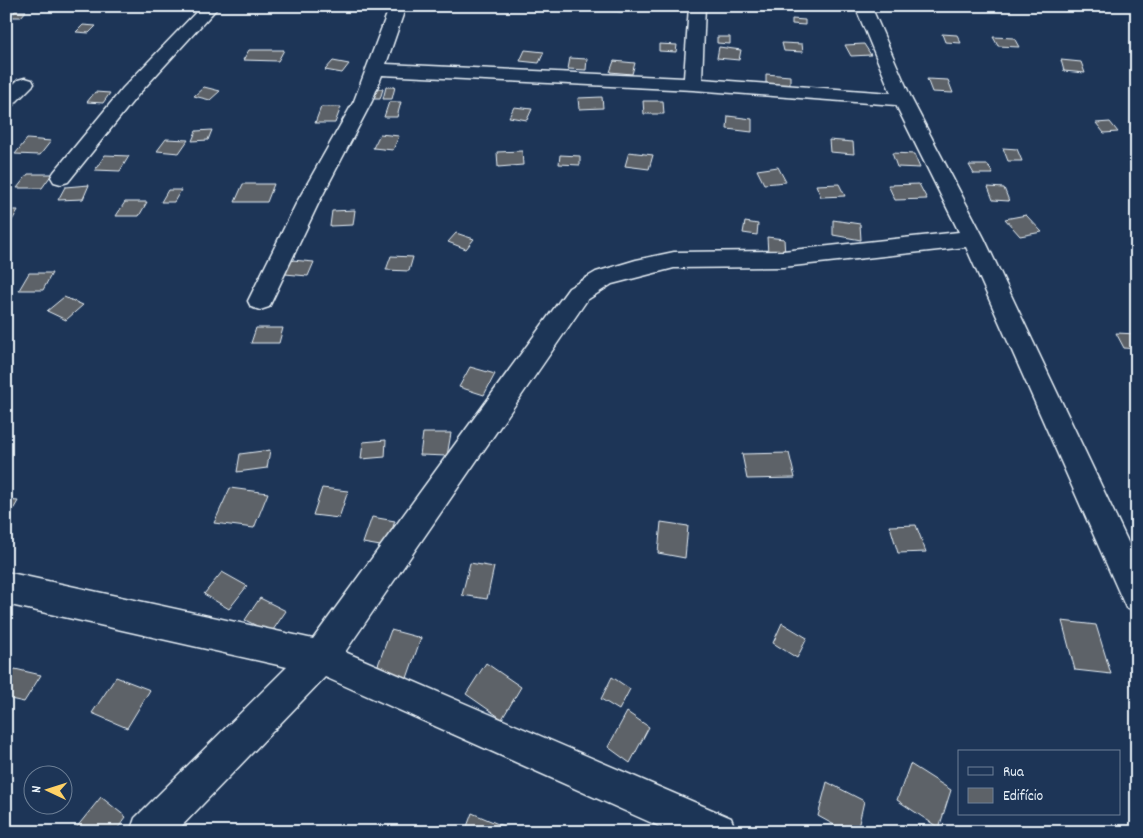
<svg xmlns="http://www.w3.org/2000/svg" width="1143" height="838" viewBox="0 0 1143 838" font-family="Dekko,sans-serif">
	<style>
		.building { fill: #5d6268; stroke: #e8f1f8 }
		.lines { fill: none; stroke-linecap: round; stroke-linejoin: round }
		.minor-casing { stroke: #e8f1f8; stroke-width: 3 }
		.minor { fill: #1d3557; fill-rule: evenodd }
	</style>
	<rect width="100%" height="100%" fill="#1d3557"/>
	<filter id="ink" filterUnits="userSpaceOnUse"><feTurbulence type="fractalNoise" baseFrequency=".02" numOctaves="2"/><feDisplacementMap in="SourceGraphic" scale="10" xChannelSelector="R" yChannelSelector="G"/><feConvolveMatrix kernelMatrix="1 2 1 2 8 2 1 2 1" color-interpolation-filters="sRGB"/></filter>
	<g filter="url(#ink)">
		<!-- building -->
		<path class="building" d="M612,6h11l-1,6 -11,-1z
			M15,11h11l-5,6h-11z
			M792,19l13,1v5l-13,-1z
			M83,25l13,1 -7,7 -13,-1z
			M942,34l15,1 4,8 -16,-1z
			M717,37h13v7l-13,-1z
			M993,37l21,1 5,9 -21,-1z
			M782,43l20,1 1,8 -19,-1z
			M659,44l18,1 -1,7 -17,-1z
			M864,44l7,11 -20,1 -6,-11z
			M719,47l22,3 -2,10 -22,-2z
			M249,50h35l-6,11 -35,-1z
			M525,50l19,2 -5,11 -19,-2z
			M570,58l17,1 -1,11 -18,-1z
			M1061,60l20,2 4,11 -21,-2z
			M333,61l16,3 -7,9 -17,-3z
			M614,61l21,2 -3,11 -22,-2z
			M766,74l24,2v12l-24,-2z
			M927,79l21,1 5,13 -21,-1z
			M204,87l16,4 -10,9 -16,-4z
			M386,87h9l-3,12h-9z
			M374,89h9l-3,10h-9z
			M95,92l15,1 -7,10 -16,-1z
			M602,97l1,11 -24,1 -1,-11z
			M643,101h20l1,13h-20z
			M389,102h12l-4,15h-13z
			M321,107h20l-6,16h-20z
			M514,107l18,2 -5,11 -18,-3z
			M728,116l24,3v13l-25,-3z
			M1110,122l8,10 -14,1 -8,-10z
			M212,130l-4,10 -16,1 4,-10z
			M380,134l19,2 -6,14 -20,-2z
			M27,139l24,2 -11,14 -25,-1z
			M166,139l22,1 -9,13 -22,-2z
			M829,140l24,2 1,12 -24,-2z
			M1003,148l14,1 5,12h-14z
			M522,151l1,14 -25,2 -1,-15z
			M629,152l24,3 -4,14 -24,-3z
			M892,153l22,1 6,14 -23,-1z
			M105,155l24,1 -9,15 -25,-1z
			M560,155l20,1v9l-21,-1z
			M969,165h19l5,9h-19z
			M778,167l8,15 -22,2 -7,-14z
			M28,174h24l-10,14h-25z
			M243,184h31l-7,18h-32z
			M839,184l6,12 -24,1 -5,-12z
			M919,184l8,15 -32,1 -7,-15z
			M89,185l-6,14 -25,1 7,-13z
			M988,187l16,1 5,13 -16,-1z
			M168,190h13l-7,12h-13z
			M125,202h22l-8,14h-23z
			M6,210h12l-8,14h-4z
			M355,210l-2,15 -23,1 2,-15z
			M1026,215l16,17 -22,4 -15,-17z
			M833,220l27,4 1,16 -28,-5z
			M745,222l13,2 -1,11 -14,-2z
			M456,233l18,6 -8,10 -18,-7z
			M767,237l17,2 1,17 -17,-2z
			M391,256l22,1 -4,14 -23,-1z
			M292,260l22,2 -6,14 -23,-2z
			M29,273h23l-9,17h-24z
			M64,297l19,8 -17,15 -19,-9z
			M256,328h27l-4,15h-28z
			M1116,333l21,1v15l-13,-1z
			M470,367l25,7 -11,21 -25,-8z
			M423,433h28l-4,23 -27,-1z
			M386,440l-1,17 -24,2 2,-17z
			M270,450l-3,18 -30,4 3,-18z
			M789,453l6,25 -48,1 -5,-25z
			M230,488l38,5 -14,35 -40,-5z
			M322,488l26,3 -9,27 -26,-3z
			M6,500l12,1 -12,21z
			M372,517l23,4 -9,26 -23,-4z
			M661,522l27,4 -3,32 -27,-5z
			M916,525l10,27 -28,1 -8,-27z
			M470,563l24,4 -7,32 -25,-4z
			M222,572l25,14 -18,23 -25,-15z
			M260,598l26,13 -15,22 -26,-13z
			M1062,621l34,4 15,49 -36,-4z
			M782,623l25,15 -10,20 -24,-15z
			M391,630l30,8 -15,43 -31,-8z
			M486,663l35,24 -19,32 -36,-25z
			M15,669l26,6 -17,27 -18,-4v-16z
			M116,677l34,13 -23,38 -35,-15z
			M612,677l18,12 -11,21 -18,-11z
			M627,712l22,15 -19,36 -22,-16z
			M910,764l41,26 -12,38 -42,-28z
			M827,782l37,19 -7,31h-10l-29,-16z
			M101,797l25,20 -11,15h-34l-5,-4z
			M472,813l38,16v3h-45z"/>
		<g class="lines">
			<!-- minor casing -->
			<g class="minor-casing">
				<path id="minor" d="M202,6h17l-82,90 -69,86 -7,2 -7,-2 -3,-5 3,-5 69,-84z
					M390,6h16l-20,58 298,14 5,-72h16l-3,73 189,14 -36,-87h16l41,94 72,138 153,323v52l-11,-5 -160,-361 -183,20 -109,1 -62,16 -25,16 -242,352 386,166 5,14h-64l-347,-155 -149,155h-46l5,-14 152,-151 -281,-63v-32l307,67 256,-351 27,-16 40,-12 38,-8 109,-1 176,-19 -63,-127 -203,-15 -311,-15 -10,26 -53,101 -50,105 -9,3 -9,-3 -3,-6 49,-99 57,-101z
					M25,78l7,2 2,4 -21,21 -7,2v-16l12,-11z"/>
			</g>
			<!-- minor -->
			<use href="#minor" class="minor"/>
		</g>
	</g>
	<!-- margin -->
	<rect width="1143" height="838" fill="none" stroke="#1d3557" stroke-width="25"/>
	<rect x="12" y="12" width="1118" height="813" fill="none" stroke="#e8f1f8" stroke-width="2" filter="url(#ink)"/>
	<!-- legend -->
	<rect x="958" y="750" width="162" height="65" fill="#1d3557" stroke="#6e8097"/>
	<rect x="968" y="767" width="25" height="8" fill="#1d3557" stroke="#6e8097"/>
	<text x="1003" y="776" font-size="15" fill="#e8f1f8">Rua</text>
	<rect x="968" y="788" width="25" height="15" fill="#5d6268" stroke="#6e8097"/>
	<text x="1003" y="800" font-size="15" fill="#e8f1f8">Edifício</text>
	<!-- north arrow -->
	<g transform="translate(48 790) rotate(274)"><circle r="24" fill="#1d3557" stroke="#6e8097"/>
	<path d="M0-4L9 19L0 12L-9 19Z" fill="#ffd166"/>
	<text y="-8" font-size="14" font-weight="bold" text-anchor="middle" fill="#e8f1f8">N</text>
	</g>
</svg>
